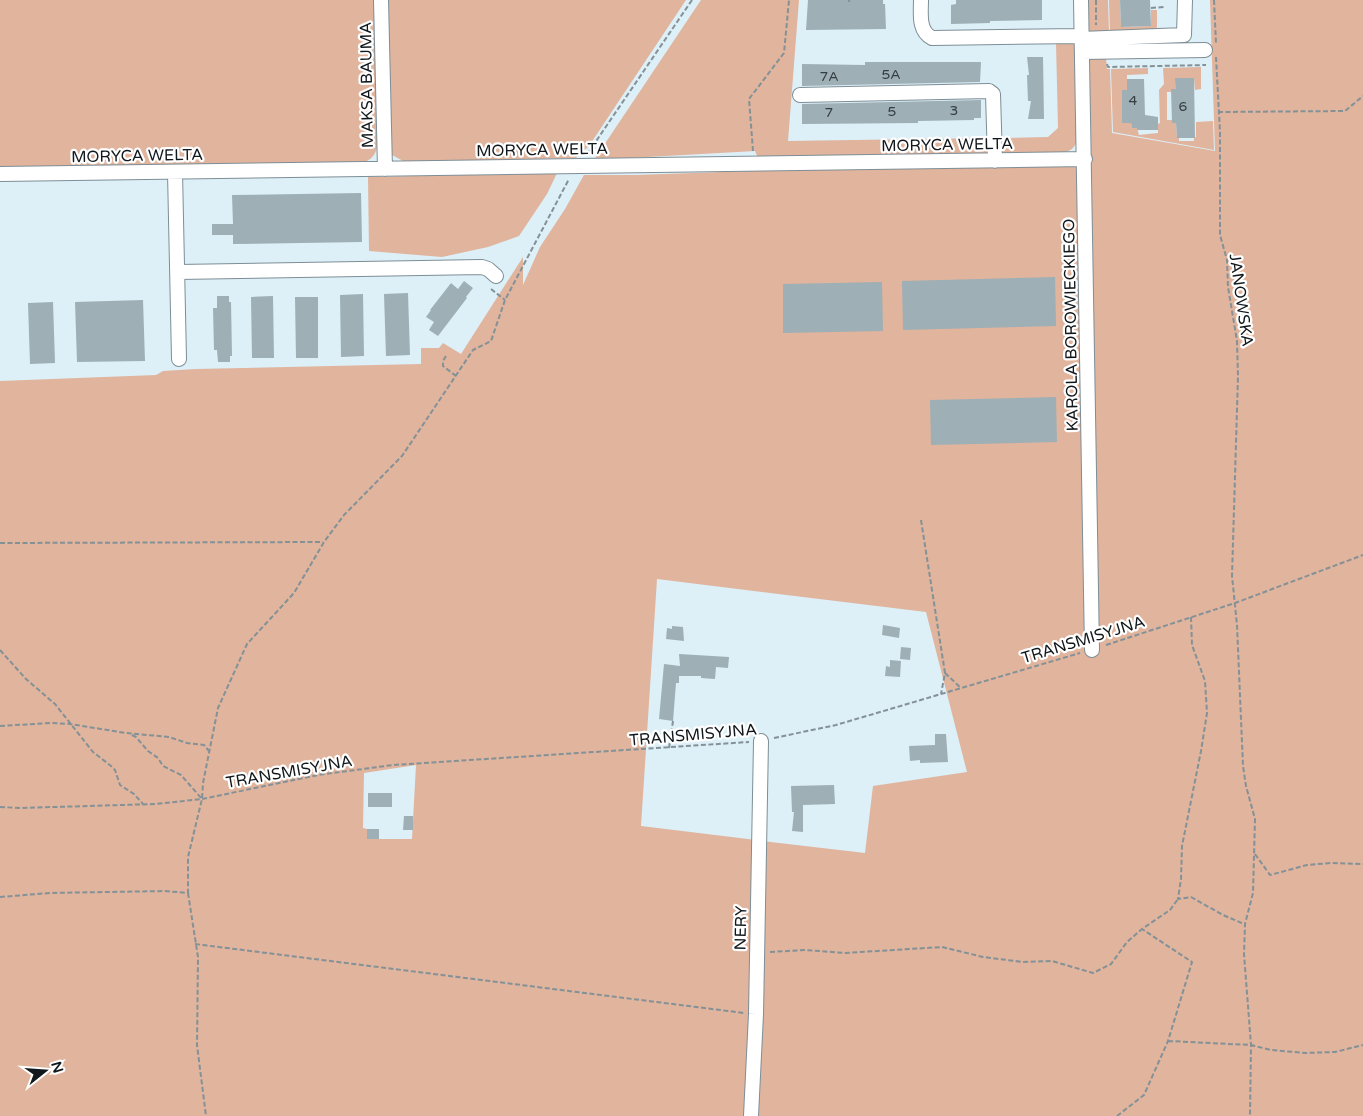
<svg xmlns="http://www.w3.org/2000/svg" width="1363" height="1116" viewBox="0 0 1363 1116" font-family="'Varela Round',sans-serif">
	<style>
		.green { fill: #e0b49d; fill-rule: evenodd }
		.building { fill: #9eafb6 }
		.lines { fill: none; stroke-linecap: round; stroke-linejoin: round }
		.minor-casing { stroke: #7e8e96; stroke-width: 16 }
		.path { stroke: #849197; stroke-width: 2; stroke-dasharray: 5 2.5; stroke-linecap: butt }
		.minor { stroke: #fff; stroke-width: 14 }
		.labels { text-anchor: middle; stroke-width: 4.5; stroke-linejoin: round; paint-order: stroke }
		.number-label { font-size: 14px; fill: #343d41 }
		.street-label { font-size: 16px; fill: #11171a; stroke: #fff }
	</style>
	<rect width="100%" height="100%" fill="#ddeff7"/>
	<!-- green -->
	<path class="green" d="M0,0h374l3,146c-1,9 -6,14 -15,17l-362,18z
		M388,0h298l-97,146 -13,12 -171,4 -13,-7 -1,-13z
		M701,0h98l-11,141 200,-3 1,12 -3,4 -228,4 -3,-7 -161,9z
		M1088,0h20l1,33h-18l-3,-2z
		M1109,0h11l1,27 30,-1v-16h6v17l-3,5 -44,1z
		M1210,0h153v1116h-609l8,-275 103,12 8,-67 94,-14 -41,-160 -269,-33 -16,247 115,14 -8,276h-748v-735l156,-6 7,-4 33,-2 225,-5v-16h18l4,-5 18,11 62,-97v28l17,-38 25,-38 19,-34h52l167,-6 287,-4 -2,-104 3,-3h15l1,11h3l2,64 103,18zM416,765l-4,74h-45v-10l-4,-1 1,-55z
		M1056,42l16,1 4,3 2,93c-1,3 -3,7 -6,10 -12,9 -51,5 -67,5l-4,-3v-13l47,-1 10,-9z
		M1201,67v22l-6,1 -1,-12h-18v11h-5v3h-4v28h5v3h4l1,15h2v3h15v-3l2,-1v-15l17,-1 1,29 -101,-18 -2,-63 37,-1v6l-21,1v15h-5l1,33h8l1,5h5l2,7 19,-2v-9l2,-1 -1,-33 5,-6 -1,-16z
		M557,173l-10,21 -28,42 -31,11 -46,10 -73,-6 -1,-74z"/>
	<!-- building -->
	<path class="building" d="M808,0h75v4h2l1,25 -80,1z
		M956,0h86v20l-52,1v2l-39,1v-19l5,-1z
		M1120,0h30l1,26 -30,1z
		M1027,57h16l1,62h-16l3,-18h-3l-1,-26h2z
		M865,62h116l-1,20 -178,4v-22l63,1z
		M1175,78h19l1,60h-18l-1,-15h-4l-1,-34h5z
		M1127,79h17l1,36 13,2v13h-21v-2h-5l-1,-5h-9v-33h5z
		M981,100v18h-7v2l-56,1v2l-116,1v-20z
		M361,193l1,49 -129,2v-9h-21v-11h21l-1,-29z
		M1055,277l1,49 -153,4 -1,-49z
		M464,281l9,7 -7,9 1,1 -29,38 -9,-6 5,-8 -8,-5 5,-7h-1l21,-27 7,6z
		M882,282l1,49 -100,2v-49z
		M408,293l2,62 -24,1 -2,-62z
		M363,294l1,62 -23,1 -1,-62z
		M217,296h12v6h2l1,54h-2v6h-12l-1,-12h-3l-1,-42h4z
		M273,296l1,62h-22l-1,-61z
		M295,297h23v61h-22z
		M143,300l2,61 -68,1 -2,-60z
		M53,302l2,61 -25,1 -2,-61z
		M1056,397l1,45 -126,3 -1,-45z
		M883,625l17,3 -1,10 -17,-3z
		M672,626l11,1 1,14 -18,-2 1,-11 5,1z
		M901,647l10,1 -1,12 -10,-1z
		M679,654l50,3 -1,11 -12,-1 -1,12 -14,-1v-2h-22v7h-3l-3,38 -14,-2 5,-55 16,2z
		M890,660l11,1 -1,16 -15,-1 1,-10 4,1z
		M935,734h11l2,28 -28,1v-3l-10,1 -1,-15 26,-1z
		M834,785l1,19 -32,1v27l-11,-1 2,-19h-2l-1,-26z
		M368,793h24v14h-24z
		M404,816h9v14h-10z
		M367,829h12v10h-12z"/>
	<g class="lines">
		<!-- minor casing -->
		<g class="minor-casing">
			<path id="minor" d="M381,0l4,169
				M921,0c0,13 -3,31 11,38l149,-2
				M1081,0l11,650
				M1081,39l103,-4 1,-35
				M1082,52l123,-2
				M800,95l189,-4 4,3 2,67
				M175,172l4,187
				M0,174l1085,-15
				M178,272l304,-5 6,2 8,7
				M751,1116l5,-102 5,-273"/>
		</g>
		<!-- path -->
		<path class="path" d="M849,0v2
			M1096,0v25
			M1214,0l2,43
			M1151,8l13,-1
			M1216,57l4,75v103l7,25 1,27 9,54 1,35 -6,200 5,49 6,141 3,20 9,33 -2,74 -8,31 -1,30 7,91 -1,71
			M1107,64l1,3 98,-2
			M1218,112l127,-1 18,-15
			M753,151l-4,-52 35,-46 5,-53
			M588,153l104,-153
			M491,289l14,11
			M446,356l-3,5v5l13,10
			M921,520l24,153 -4,21
			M0,543l323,-1
			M1191,617l1,28 13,36 2,32 -6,38 -19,95 -1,33 -3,20 13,-2 32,18 21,9
			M1106,645l129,-42 128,-48
			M0,650l26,29 29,25 38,48 18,14 4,4 5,15 14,9 9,10
			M945,673l16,15
			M0,726l51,-3 19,1 56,9 43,4 18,6 17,2 5,6
			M132,735l4,2 12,14 10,7 5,8 18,9 21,24
			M774,738l62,-13 244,-72
			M669,748l4,-27
			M0,807l20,1 136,-4 46,-5 116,-24 75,-10 356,-23
			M1255,854l15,21 37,-10 24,-2 32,1
			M188,893l10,64 -1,88 9,71
			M0,897l50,-4 115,-2 23,2v-36l14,-58 1,-16 15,-75 29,-64 47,-51 30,-51 20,-27 58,-59 71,-106 18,-9 14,-41 64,-121
			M195,944l549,69
			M770,952l35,-2 40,3 97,-6 41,10 40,5 29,-1 41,12 18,-9 16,-22 15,-13 28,-19 8,-11
			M1168,1041l83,4 20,5 35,3 29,-1 28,-7
			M1117,1116l27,-21 24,-54 24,-79 -50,-33"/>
		<!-- minor -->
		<use href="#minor" class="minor"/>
	</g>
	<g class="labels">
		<!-- number labels -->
		<g class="number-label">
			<text x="891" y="79">5A</text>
			<text x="829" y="81">7A</text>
			<text x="1133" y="105">4</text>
			<text x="1183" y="111">6</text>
			<text x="954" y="115">3</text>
			<text x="892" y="116">5</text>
			<text x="829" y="117">7</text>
		</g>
		<!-- street labels -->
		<g class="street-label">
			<text transform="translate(366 85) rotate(-91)" y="6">MAKSA BAUMA</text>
			<text transform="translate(947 144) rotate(-1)" y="6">MORYCA WELTA</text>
			<text transform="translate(542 149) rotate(-1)" y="6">MORYCA WELTA</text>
			<text transform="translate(137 155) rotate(-1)" y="6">MORYCA WELTA</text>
			<text transform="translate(1242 300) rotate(82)" y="6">JANOWSKA</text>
			<text transform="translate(1070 325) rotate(-91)" y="6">KAROLA BOROWIECKIEGO</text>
			<text transform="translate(1083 639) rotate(-17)" y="6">TRANSMISYJNA</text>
			<text transform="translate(693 734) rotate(-5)" y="6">TRANSMISYJNA</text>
			<text transform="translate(289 771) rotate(-10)" y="6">TRANSMISYJNA</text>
			<text transform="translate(740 928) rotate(-89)" y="6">NERY</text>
		</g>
	</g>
	<!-- north arrow -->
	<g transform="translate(45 1071) rotate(73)" stroke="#ffffff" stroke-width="4" paint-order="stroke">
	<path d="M0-4L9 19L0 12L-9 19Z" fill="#11171a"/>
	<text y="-8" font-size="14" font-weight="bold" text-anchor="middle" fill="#11171a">N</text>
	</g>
</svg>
